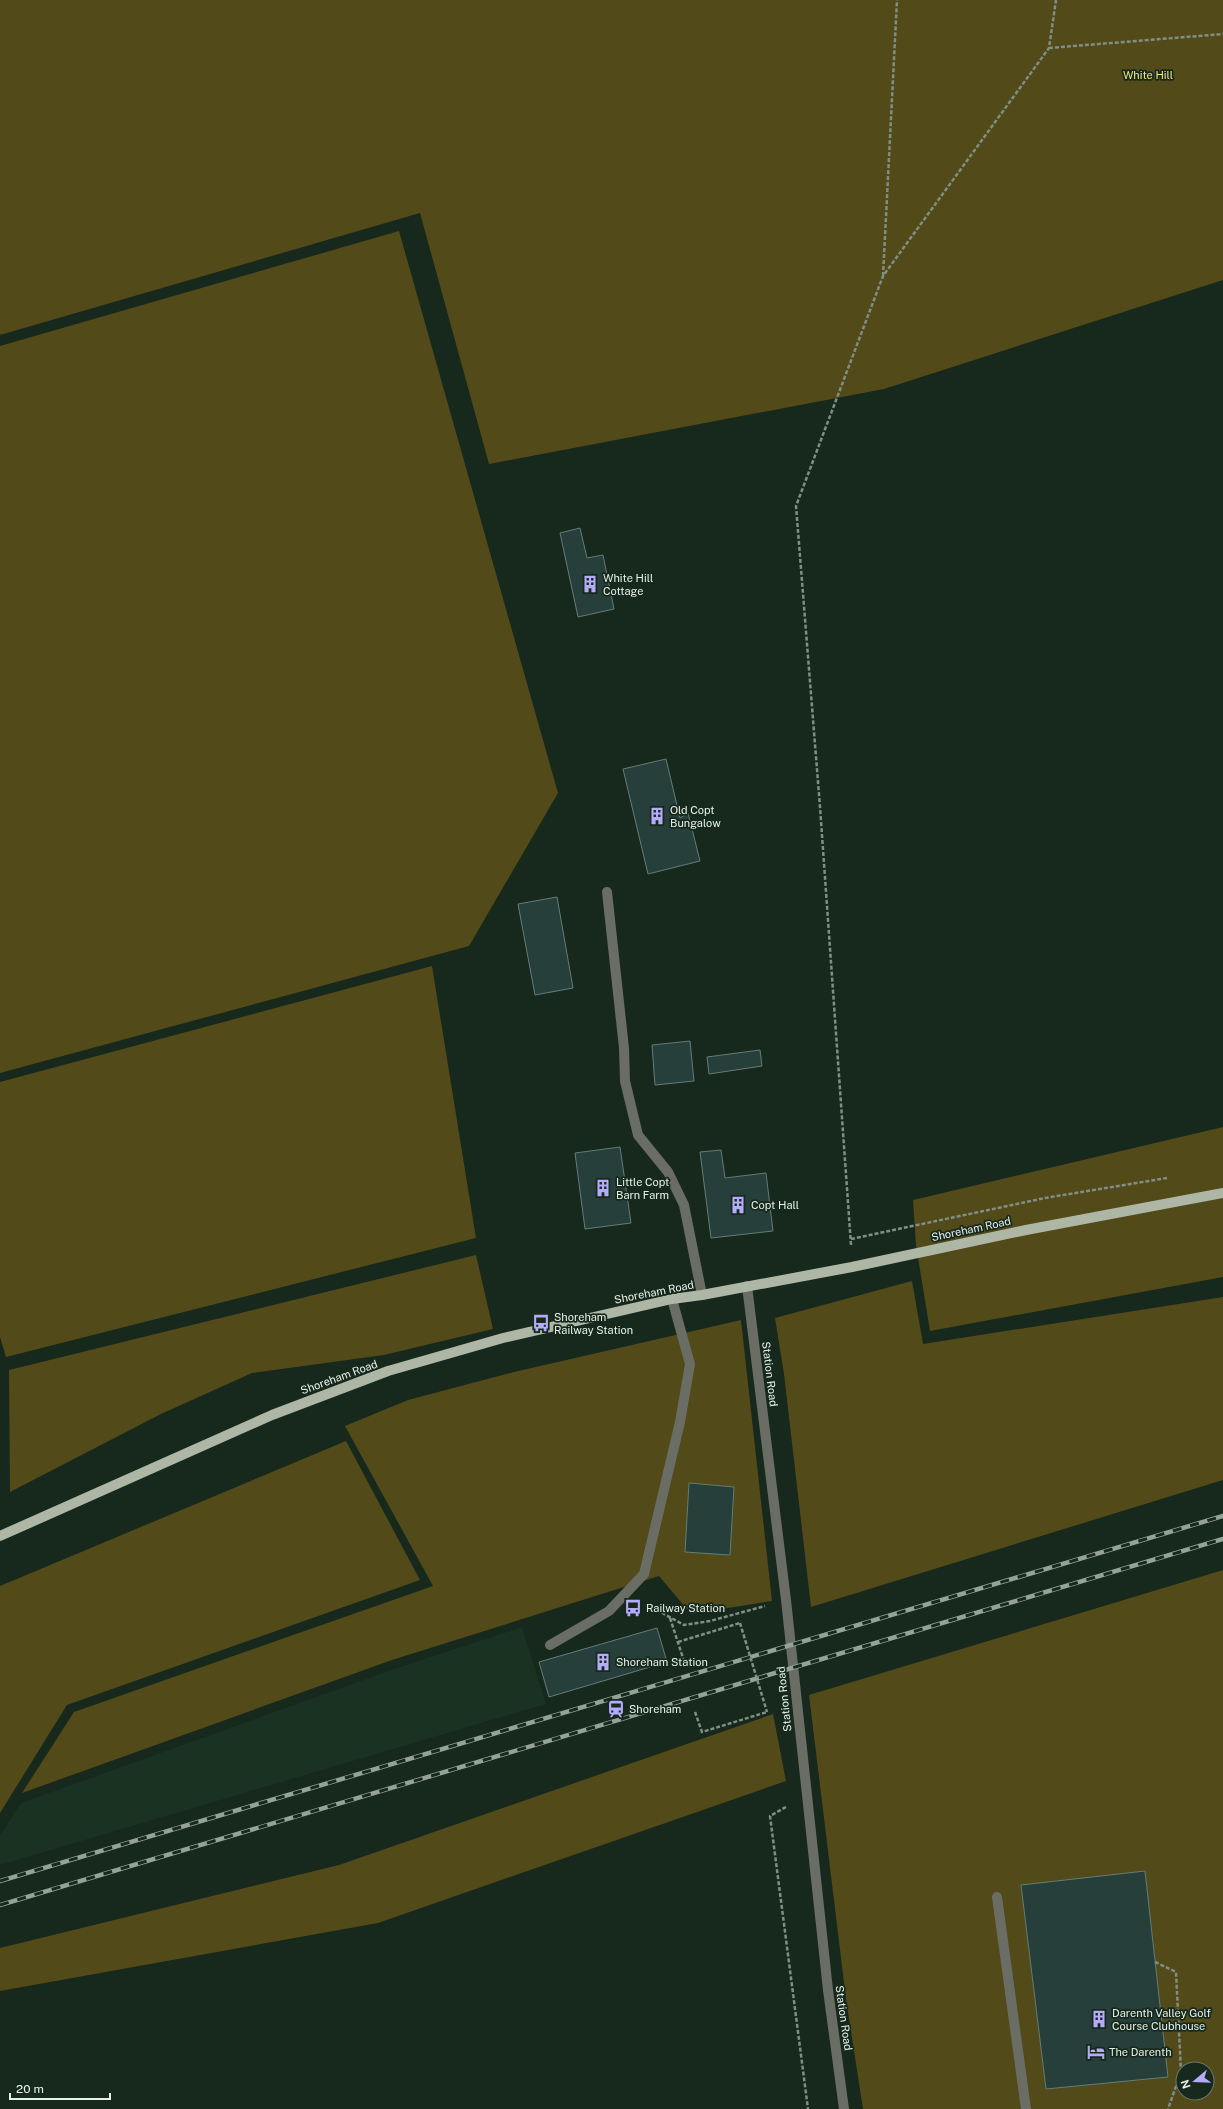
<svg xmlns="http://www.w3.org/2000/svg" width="1223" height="2109" viewBox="0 0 1223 2109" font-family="'Public Sans',sans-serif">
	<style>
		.built { fill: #1a3222 }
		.green { fill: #524a18; fill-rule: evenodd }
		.building { fill: #273f3b; stroke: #637d78 }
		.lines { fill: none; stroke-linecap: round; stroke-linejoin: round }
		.path { stroke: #808e85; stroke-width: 2.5; stroke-dasharray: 4 2; stroke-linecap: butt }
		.minor { stroke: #696d64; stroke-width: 10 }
		.major { stroke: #aeb6a5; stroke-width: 10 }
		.rail-casing { stroke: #95a299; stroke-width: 4.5 }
		.rail { stroke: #17281d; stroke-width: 3; stroke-dasharray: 9; stroke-linecap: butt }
		.path-bridge { stroke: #808e85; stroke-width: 2.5; stroke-dasharray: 4 2; stroke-linecap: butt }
		.labels { text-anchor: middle; stroke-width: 3.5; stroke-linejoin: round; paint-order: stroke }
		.park-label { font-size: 11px; fill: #f6e77e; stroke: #17281d }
		.poi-label { font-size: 11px; fill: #e6f1e9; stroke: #17281d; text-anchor: start }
		.street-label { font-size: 11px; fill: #e6f1e9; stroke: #17281d }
	</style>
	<rect width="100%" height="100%" fill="#17281d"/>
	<!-- built -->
	<path class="built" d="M522,1627l24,77 -546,161v-29l21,-33 376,-135z"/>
	<!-- green -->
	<path class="green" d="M0,0h1223v280l-339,109 -395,75 -69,-251 -420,122z
		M399,231l159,562 -89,153 -469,127v-727z
		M432,966l44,272 -470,119 -6,-20v-255z
		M1223,1127v150l-293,54 -14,-86 -3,-45z
		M476,1255l17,74 -109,26 -132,18 -91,41 -151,78 -1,-122z
		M912,1281l11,63 300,-47v183l-412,127 -27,-233 -9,-56z
		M741,1320l31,281 -81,13 -32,-38 -267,84 -370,133 52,-81 359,-126 -88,-160 63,-26 106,-28z
		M346,1441l74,139 -353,125 -67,108v-227z
		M1223,1570v539h-360l-17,-110 -37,-304zM1183,2069h24v24h-24z
		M773,1714l13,67 -408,142 -378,68v-43l339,-83z"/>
	<!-- building -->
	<path class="building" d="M580,528l7,30 16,-3 11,54 -36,8 -18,-84z
		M666,759l14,59 8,-5 12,48 -52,13 -25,-105z
		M557,897l16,91 -38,7 -17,-91z
		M690,1041l4,40 -39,4 -3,-40z
		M760,1050l2,16 -53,8 -2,-17z
		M620,1147l11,76 -46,6 -10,-76z
		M721,1150l4,28 41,-5 7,58 -62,7 -11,-86z
		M689,1483l45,4 -4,68 -45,-3z
		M657,1628l10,34 -118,35 -10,-35z
		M1145,1871l23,206 -122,12 -25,-204z"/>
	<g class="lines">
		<!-- path -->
		<path class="path" d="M1049,48l174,-14
			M883,276l14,-276
			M851,1239l194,-41 122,-20
			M851,1245l-31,-438 -24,-301 87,-230 166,-228 7,-48
			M646,1604l38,21 26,-4 55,-15
			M670,1618l15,46
			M678,1642l62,-19
			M695,1712l7,20 65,-20
			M786,1807l-16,9 38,293
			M1155,1962l21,10 5,100 -13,37"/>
		<!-- minor -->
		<path class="minor" d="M607,892l17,156 1,33 13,54 30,37 16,33 18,90
			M747,1286l39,314 42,390 16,119
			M550,1645l59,-34 35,-37 36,-152 10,-58 -18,-65
			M997,1897l29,212"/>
		<!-- major -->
		<path class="major" d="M0,1536l272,-121 116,-44 115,-33 169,-39 30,-4 150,-28 174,-37 197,-37"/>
		<!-- rail casing -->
		<g class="rail-casing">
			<path id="rail" d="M0,1881l1223,-365
				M0,1905l1223,-366"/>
		</g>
		<!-- rail -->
		<use href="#rail" class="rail"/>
		<!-- path-bridge -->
		<path class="path-bridge" d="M740,1623l27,89"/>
	</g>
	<!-- icons -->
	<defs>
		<g id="building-bare" transform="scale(1.38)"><path d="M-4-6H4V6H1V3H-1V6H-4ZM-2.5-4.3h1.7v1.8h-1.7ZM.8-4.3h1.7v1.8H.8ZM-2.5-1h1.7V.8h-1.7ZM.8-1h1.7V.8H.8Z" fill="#b4acf9" stroke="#17281d" stroke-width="2.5" paint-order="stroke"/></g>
		<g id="bus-bare" transform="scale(1.38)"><path d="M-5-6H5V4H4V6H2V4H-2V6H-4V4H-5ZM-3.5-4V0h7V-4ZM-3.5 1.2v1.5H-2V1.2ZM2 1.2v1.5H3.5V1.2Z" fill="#b4acf9" stroke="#17281d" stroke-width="2.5" paint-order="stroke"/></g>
		<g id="station-bare" transform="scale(1.38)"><path d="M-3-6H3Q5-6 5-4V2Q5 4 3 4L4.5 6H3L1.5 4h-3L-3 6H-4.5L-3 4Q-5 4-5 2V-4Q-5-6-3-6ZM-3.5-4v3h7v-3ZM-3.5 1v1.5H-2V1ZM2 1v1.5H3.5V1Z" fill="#b4acf9" stroke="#17281d" stroke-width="2.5" paint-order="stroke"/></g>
		<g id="hotel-bare" transform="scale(1.38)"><path d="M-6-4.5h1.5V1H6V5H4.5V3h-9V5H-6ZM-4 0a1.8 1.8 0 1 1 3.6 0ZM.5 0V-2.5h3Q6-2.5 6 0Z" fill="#b4acf9" stroke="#17281d" stroke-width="2.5" paint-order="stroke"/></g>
	</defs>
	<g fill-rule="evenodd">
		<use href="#building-bare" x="590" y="584"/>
		<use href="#building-bare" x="657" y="816"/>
		<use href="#building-bare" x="603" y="1188"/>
		<use href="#building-bare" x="738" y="1205"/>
		<use href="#bus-bare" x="541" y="1323"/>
		<use href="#bus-bare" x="633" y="1608"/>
		<use href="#building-bare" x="603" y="1662"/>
		<use href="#station-bare" x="616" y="1709"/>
		<use href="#building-bare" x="1099" y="2019"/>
		<use href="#hotel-bare" x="1096" y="2052"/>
	</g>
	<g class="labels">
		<!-- park labels -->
		<g class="park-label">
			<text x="1148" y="79">White Hill</text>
		</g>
		<!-- poi labels -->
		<g class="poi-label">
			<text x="603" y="582">White Hill<tspan x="603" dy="13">Cottage</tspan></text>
			<text x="670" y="814">Old Copt<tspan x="670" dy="13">Bungalow</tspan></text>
			<text x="616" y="1186">Little Copt<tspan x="616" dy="13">Barn Farm</tspan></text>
			<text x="751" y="1209">Copt Hall</text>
			<text x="554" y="1321">Shoreham<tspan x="554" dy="13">Railway Station</tspan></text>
			<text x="646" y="1612">Railway Station</text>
			<text x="616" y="1666">Shoreham Station</text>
			<text x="629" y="1713">Shoreham</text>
			<text x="1112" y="2017">Darenth Valley Golf<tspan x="1112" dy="13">Course Clubhouse</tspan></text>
			<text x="1109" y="2056">The Darenth</text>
		</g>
		<!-- street labels -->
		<g class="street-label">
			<text transform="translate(971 1229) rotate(-12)" y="4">Shoreham Road</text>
			<text transform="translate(654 1292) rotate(-11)" y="4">Shoreham Road</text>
			<text transform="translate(770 1374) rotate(83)" y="4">Station Road</text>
			<text transform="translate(339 1377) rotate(-20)" y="4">Shoreham Road</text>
			<text transform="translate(784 1699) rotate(-96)" y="4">Station Road</text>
			<text transform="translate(844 2018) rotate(82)" y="4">Station Road</text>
		</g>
	</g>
	<!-- north arrow -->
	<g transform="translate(1195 2081) rotate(251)"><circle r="19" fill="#17281d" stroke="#6a786f"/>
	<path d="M0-3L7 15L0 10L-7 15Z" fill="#b4acf9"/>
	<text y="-6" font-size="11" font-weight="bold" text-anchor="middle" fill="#e6f1e9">N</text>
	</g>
	<!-- scale -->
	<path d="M10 2093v6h100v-6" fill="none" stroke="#e6f1e9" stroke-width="2"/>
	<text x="16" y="2093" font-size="12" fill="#e6f1e9" stroke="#17281d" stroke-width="3" paint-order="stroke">20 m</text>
</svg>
